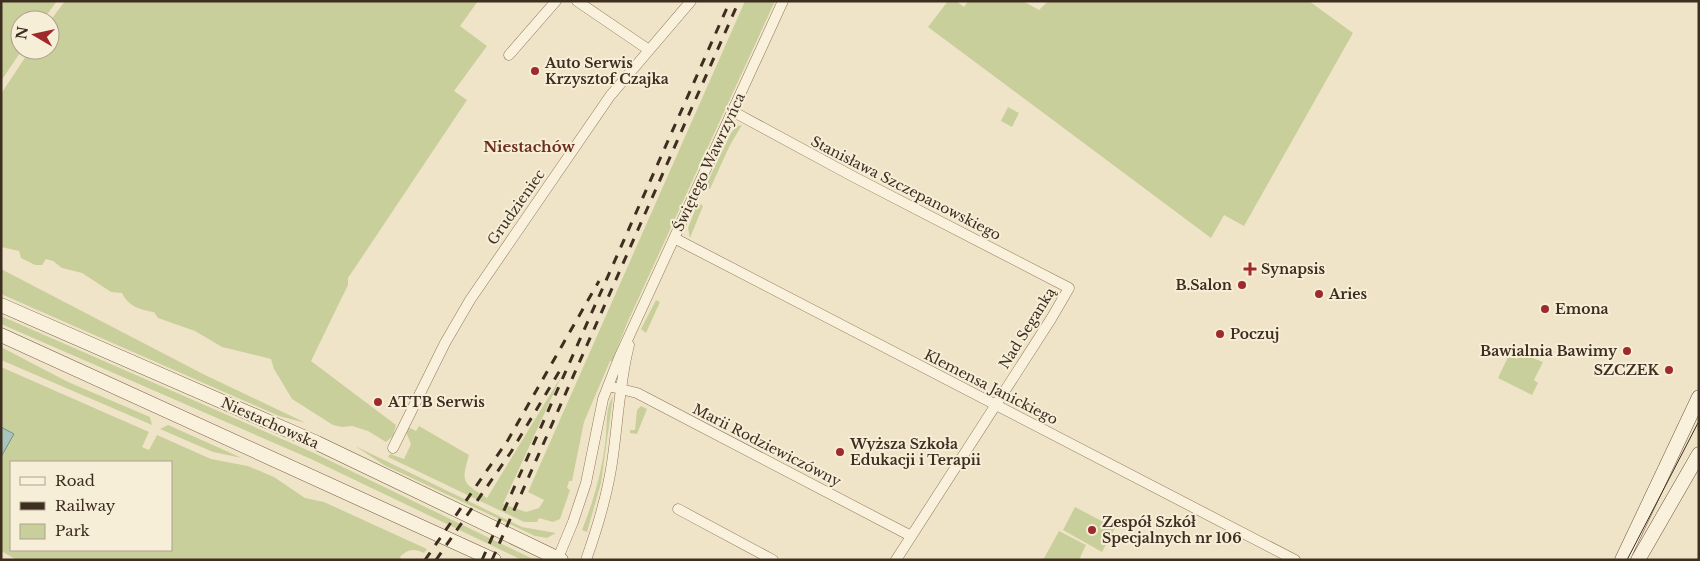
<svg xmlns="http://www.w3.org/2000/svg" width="1700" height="561" viewBox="0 0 1700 561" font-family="'Libre Baskerville',serif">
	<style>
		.green { fill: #c9cf9b; fill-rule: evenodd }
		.water { fill: #a9c4bc; stroke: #6f938a }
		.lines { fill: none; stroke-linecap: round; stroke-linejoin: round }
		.street-casing { stroke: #8d765c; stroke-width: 11 }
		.secondary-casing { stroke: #6f573f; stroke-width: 15 }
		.street { stroke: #faf1dc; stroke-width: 10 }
		.secondary { stroke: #faf1dc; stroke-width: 14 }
		.tram { stroke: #3d2e20; stroke-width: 1 }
		.rail { stroke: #3d2e20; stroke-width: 3; stroke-dasharray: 9 9; stroke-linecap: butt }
		.poi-dot { fill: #9e2a2b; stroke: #f7eed8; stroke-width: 2 }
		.labels { text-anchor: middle; stroke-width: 4; stroke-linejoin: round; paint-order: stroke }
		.poi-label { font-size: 14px; font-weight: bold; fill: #3d2e20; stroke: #f7eed8; text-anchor: start }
		.street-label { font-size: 14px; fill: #3d2e20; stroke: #f7eed8 }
		.neighbourhood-label { font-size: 15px; font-weight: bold; fill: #6b2e1e; stroke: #f7eed8 }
	</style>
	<rect width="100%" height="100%" fill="#f0e4c8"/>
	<!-- green -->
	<path class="green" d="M1,1h56l-14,19h-23l2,30 -21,31z
		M65,1h413l-18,25 27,20 -33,45 13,9 -119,178v7l-37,76 85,64 -3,11 -7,6 -18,-11 -16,-5 -10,1 -9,-2 -41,-26 -18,-30 -3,-10 -49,-12 -27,-16 -37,-13 -4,-6c-14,-2 -26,-6 -32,-19l-11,-1 -29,-19 -20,-5 -9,-7 -7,-2 -4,6h-7l-14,-7 -2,-7 -18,-4v-153l29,-44h20v-29z
		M745,1h30l-147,320 -16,40h-2l-26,61 -12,59h-3l-2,7 3,2 -10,29 -7,3 -14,-4 -2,4h-13l-136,-65 2,-3 14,5 7,-15 -5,-12 2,-5 8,4 3,-5 50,29c-8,28 -7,27 18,43l75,-123 -59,129 23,8 13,-4 5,-8 -16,-8z
		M948,1h8l8,6 4,-6h55l16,9 9,-9h261l44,32 -109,193 -20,-11 -13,23 -283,-211z
		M1008,107l11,6 -7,14 -11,-6z
		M742,125l-12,20 -20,44 -3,-1 -1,-3 25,-52 6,-7z
		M700,204l3,2 -13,32 -2,-10 9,-23z
		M1,269l202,105 103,49 -27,-7 -278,-122z
		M656,300l4,2 -14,31 -5,-4z
		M1,316l313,137 221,107h-13l-211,-101 -310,-135z
		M1,347l67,35 82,35 2,8 -151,-65z
		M1520,353l23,9 -9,18 4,3 -6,12 -34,-17 11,-23 8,4z
		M1,367l148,65 -7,15 7,3 8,-15 54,24 37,7 26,11 31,21 19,4 103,47 -3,4c-10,-5 -17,-4 -24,4l2,3h-385l-16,-9zM11,462h160v88h-160z
		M613,397l-12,86 -14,49 -5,-2c12,-30 21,-62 24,-95 1,-11 0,-30 7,-38z
		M641,406l6,3 -10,25 -7,-1v-3h5l2,-20z
		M168,425l74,33 -29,-6 -53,-23z
		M355,446l167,81 34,6 -9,5 -12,-2 -151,-71z
		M1075,507l40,21 -13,24 -39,-22z
		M1059,531l27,14 -7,15h-36z"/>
	<!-- water -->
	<path class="water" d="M1,427l13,7 -13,23z"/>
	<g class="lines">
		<!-- street casing -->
		<g class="street-casing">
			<path id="street" d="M577,1l72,49
				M509,55l47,-54
				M732,111l122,66 215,111 -18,31 -155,241
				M674,238l621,322
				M608,386l29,7 274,143
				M393,448l52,-105 25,-43 140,-204 81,-95
				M678,509l95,51
				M558,558l15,-36 13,-39 17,-84 16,-41 164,-357
				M586,560c11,-31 21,-64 26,-97 6,-40 7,-78 17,-118"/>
		</g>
		<!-- secondary casing -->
		<g class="secondary-casing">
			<path id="secondary" d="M1,305l316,138 244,117
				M1,335l493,225
				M1622,560l77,-163
				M1638,560l61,-106"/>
		</g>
		<!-- street -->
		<use href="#street" class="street"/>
		<!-- secondary -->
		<use href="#secondary" class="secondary"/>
		<!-- tram -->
		<path class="tram" d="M1627,560l72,-139"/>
		<!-- rail -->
		<path class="rail" d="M425,560l83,-120 91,-159
			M436,560l75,-108 51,-85
			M482,560l248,-559
			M492,560l247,-559"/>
	</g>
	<!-- markers -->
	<g class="poi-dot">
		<circle cx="535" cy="71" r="5"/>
		<path d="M1247.5 261.5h5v5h5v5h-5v5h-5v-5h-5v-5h5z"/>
		<circle cx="1242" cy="285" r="5"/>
		<circle cx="1319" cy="294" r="5"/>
		<circle cx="1545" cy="309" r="5"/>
		<circle cx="1220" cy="334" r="5"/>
		<circle cx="1627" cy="351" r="5"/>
		<circle cx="1669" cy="370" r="5"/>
		<circle cx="378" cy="402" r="5"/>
		<circle cx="840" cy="452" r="5"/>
		<circle cx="1092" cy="530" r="5"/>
	</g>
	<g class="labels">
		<!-- poi labels -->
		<g class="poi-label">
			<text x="545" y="68">Auto Serwis<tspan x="545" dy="16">Krzysztof Czajka</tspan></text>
			<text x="1261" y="274">Synapsis</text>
			<text x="1232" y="290" text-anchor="end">B.Salon</text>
			<text x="1329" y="299">Aries</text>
			<text x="1555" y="314">Emona</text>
			<text x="1230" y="339">Poczuj</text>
			<text x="1617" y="356" text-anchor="end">Bawialnia Bawimy</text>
			<text x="1659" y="375" text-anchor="end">SZCZEK</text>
			<text x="388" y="407">ATTB Serwis</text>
			<text x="850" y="449">Wyższa Szkoła<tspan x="850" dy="16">Edukacji i Terapii</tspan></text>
			<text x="1102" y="527">Zespół Szkół<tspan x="1102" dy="16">Specjalnych nr 106</tspan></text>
		</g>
		<!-- street labels -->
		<g class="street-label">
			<text transform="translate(709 162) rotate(-65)" y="5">Świętego Wawrzyńca</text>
			<text transform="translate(906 188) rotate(27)" y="5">Stanisława Szczepanowskiego</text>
			<text transform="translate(516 207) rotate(-55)" y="5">Grudzieniec</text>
			<text transform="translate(1027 328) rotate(-58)" y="5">Nad Seganką</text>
			<text transform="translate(991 387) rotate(27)" y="5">Klemensa Janickiego</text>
			<text transform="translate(270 423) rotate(24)" y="5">Niestachowska</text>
			<text transform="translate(767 445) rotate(27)" y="5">Marii Rodziewiczówny</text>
		</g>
		<!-- neighbourhood labels -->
		<g class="neighbourhood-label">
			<text x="529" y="152">Niestachów</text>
		</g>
	</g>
	<!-- border -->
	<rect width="1700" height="561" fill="none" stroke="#3d2e20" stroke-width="5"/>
	<!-- legend -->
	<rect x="10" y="461" width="162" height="90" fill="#f7eed8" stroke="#ada18e"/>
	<rect x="20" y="477" width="25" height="8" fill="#faf1dc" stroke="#ada18e"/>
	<text x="55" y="486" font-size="15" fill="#3d2e20">Road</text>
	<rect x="20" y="502" width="25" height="8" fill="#3d2e20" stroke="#ada18e"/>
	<text x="55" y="511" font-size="15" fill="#3d2e20">Railway</text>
	<rect x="20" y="524" width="25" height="15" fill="#c9cf9b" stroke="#ada18e"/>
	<text x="55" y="536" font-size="15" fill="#3d2e20">Park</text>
	<!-- north arrow -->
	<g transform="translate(35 35) rotate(279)"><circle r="24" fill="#f7eed8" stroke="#ada18e"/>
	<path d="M0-4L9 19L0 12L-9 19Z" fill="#9e2a2b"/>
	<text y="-8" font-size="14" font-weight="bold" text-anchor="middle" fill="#3d2e20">N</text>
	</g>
</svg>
